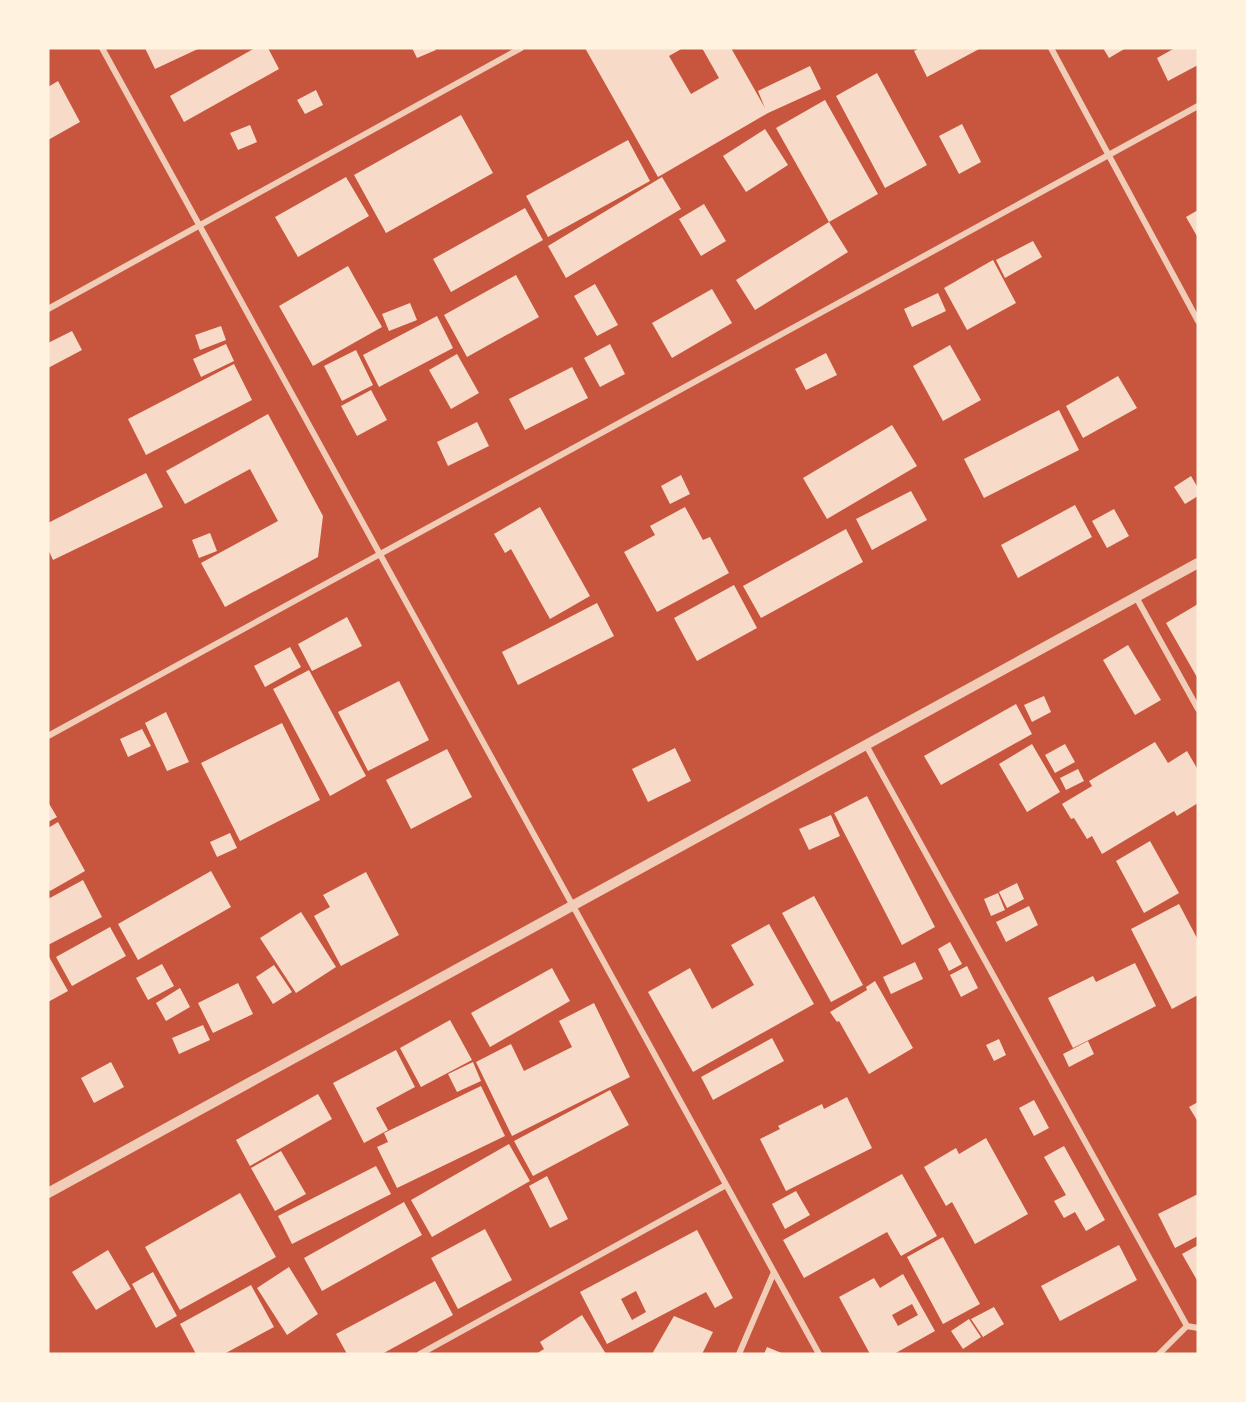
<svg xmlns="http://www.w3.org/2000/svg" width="1246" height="1402" viewBox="0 0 1246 1402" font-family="Ubuntu,sans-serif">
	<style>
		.building { fill: #f7dbc8; fill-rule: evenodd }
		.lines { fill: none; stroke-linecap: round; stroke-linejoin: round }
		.minor { stroke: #f1ccb7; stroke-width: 6 }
		.tertiary { stroke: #f1ccb7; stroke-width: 10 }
	</style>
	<rect width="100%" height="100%" fill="#c8553d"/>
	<!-- building -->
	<path class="building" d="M145,48h55l-45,21z
		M255,48h13l11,21 -95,53 -14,-26z
		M412,48h23l1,2 -19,8z
		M585,48h98l-14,8 22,38 28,-16 -17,-30h29l34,60 -7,-17 52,-25 11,23 -53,24 -110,64z
		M920,48h61l-54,29 -13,-26z
		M1103,48h23l-17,10z
		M1175,48h23v17l-30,16 -11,-23z
		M877,73l50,92 -42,23 -49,-92z
		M58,81l22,41 -32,18v-53z
		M316,90l7,15 -18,9 -8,-14z
		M825,100l53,94 -49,28 -53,-94z
		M461,115l32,58 -107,60 -32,-58z
		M962,124l19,38 -22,12 -20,-38z
		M250,125l7,17 -19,8 -8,-17z
		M765,129l23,36 -42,27 -23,-36z
		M628,140l22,41 -102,56 -22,-41z
		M346,177l23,39 -71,41 -23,-40z
		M662,177l19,32 -115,69 -18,-32z
		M704,204l22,37 -25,15 -22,-37z
		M525,208l18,32 -92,52 -18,-33z
		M1198,210v28l-12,-21z
		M829,222l19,30 -93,58 -19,-30z
		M1033,241l9,16 -37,21 -9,-18z
		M993,260l23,43 -49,27 -23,-42z
		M348,266l34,61 -69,39 -34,-60z
		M516,275l23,42 -72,40 -23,-42z
		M595,284l23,41 -21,11 -23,-40z
		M712,289l20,34 -60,35 -20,-35z
		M938,293l8,18 -34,16 -8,-18z
		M410,303l7,17 -28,11 -7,-17z
		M437,316l16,32 -74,39 -16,-32z
		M221,326l5,14 -26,10 -5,-15z
		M72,331l10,19 -34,18v-25z
		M226,344l8,17 -33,16 -8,-18z
		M610,344l15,30 -25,13 -16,-29z
		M950,345l31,55 -38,21 -30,-55z
		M356,350l17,35 -31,16 -18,-35z
		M826,353l11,22 -31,15 -11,-21z
		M457,354l22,39 -28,16 -22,-39z
		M234,364l18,36 -106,55 -18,-36z
		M572,367l16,31 -63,32 -16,-31z
		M1118,376l19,32 -54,30 -17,-32z
		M371,390l16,30 -30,16 -16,-30z
		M1059,410l20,40 -95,48 -20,-39z
		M268,414l55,102 -5,41 -93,50 -24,-44 77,-42 -28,-52 -65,35 -19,-33z
		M477,422l12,24 -41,20 -11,-24z
		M892,425l25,41 -90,53 -24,-41z
		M146,473l17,34 -110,53 -5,-11v-26z
		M681,475l9,19 -20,10 -9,-18z
		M1191,476l7,12v8l-13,8 -11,-17z
		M911,491l16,29 -55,30 -16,-31z
		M1075,505l17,32 -74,41 -17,-33z
		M540,507l50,89 -40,23 -39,-70 -6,4 -11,-19z
		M685,507l18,33 7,-3 19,36 -72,39 -33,-60 31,-17 -5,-9z
		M1114,509l15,27 -22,12 -15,-27z
		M846,529l17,33 -102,56 -18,-32z
		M210,533l7,18 -18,7 -7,-18z
		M734,585l23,43 -60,33 -23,-43z
		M597,603l17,33 -96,49 -16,-33z
		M1198,604v75l-32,-56z
		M347,617l15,29 -50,25 -14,-27z
		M1128,645l33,55 -26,15 -32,-55z
		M290,647l11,20 -36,20 -11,-21z
		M309,670l57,106 -36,20 -57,-107z
		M399,681l30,59 -61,31 -30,-59z
		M1044,696l7,16 -19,10 -8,-17z
		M1016,704l16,30 -91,51 -17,-29z
		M166,712l23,50 -22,9 -22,-48z
		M282,723l38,77 -80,41 -39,-78z
		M142,729l9,17 -23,11 -8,-18z
		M1155,742l13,21 19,-12 11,19v33l-21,13 -3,-5 -72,43 -10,-18 -5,3 -13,-21 -3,1 -9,-15 30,-18 -3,-5z
		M1032,744l28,48 -33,20 -28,-48z
		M1065,744l10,18 -20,11 -10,-18z
		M675,748l16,33 -43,21 -16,-33z
		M447,749l25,48 -61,32 -25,-49z
		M1078,769l6,12 -18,9 -6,-12z
		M867,796l68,131 -33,18 -68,-132z
		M48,802l9,15 -9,5z
		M831,815l9,21 -31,14 -10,-21z
		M58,822l27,49 -35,20 -2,-4v-59z
		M230,833l7,15 -20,9 -7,-15z
		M1150,841l29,52 -35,20 -28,-52z
		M211,871l20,36 -93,53 -20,-36z
		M366,872l33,63 -58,31 -27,-50 16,-9 -7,-12z
		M83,880l19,37 -54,28v-46z
		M1017,883l7,16 -17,9 -8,-16z
		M998,893l7,17 -14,6 -7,-17z
		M814,896l49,89 -32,17 -49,-89z
		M1179,904l19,36v55l-26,14 -41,-80z
		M1029,906l9,19 -32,17 -10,-20z
		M301,912l35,55 -40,26 -36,-55z
		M769,924l45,80 -121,68 -45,-80 42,-24 22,41 42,-24 -23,-40z
		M110,927l16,29 -54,30 -16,-29z
		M950,942l12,22 -13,7 -11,-22z
		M48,955l20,36 -20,11z
		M915,962l8,17 -32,15 -8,-17z
		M1135,963l21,43 -83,42 -25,-50 45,-22 3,6z
		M162,964l12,22 -26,14 -12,-22z
		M274,965l18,27 -19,12 -17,-27z
		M967,966l11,22 -17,9 -11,-22z
		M552,968l18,33 -80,46 -19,-34z
		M875,981l38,67 -44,26 -30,-53 -2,1 -7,-10 37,-22 -1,-3z
		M238,983l15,31 -40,19 -15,-30z
		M180,988l10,19 -24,14 -10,-18z
		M594,1003l36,74 -118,59 -36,-74 35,-18 13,27 48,-24 -13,-26z
		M450,1020l22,40 -51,27 -21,-39z
		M203,1025l7,15 -31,14 -7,-16z
		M772,1038l12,23 -71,39 -12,-23z
		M999,1039l7,16 -12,6 -8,-16z
		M1088,1041l6,13 -25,13 -6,-13z
		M396,1050l19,37 -39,21 12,22 -24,13 -31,-60z
		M111,1062l13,25 -30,16 -13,-25z
		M473,1062l8,19 -24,11 -9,-18z
		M481,1086l24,50 -108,52 -20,-41 11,-5 -4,-9z
		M610,1090l19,35 -96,51 -19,-35z
		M318,1094l14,25 -82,47 -14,-26z
		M847,1097l25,51 -86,43 -26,-52 20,-10 -2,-3 44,-22 2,5z
		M1034,1100l15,28 -15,8 -15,-28z
		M1198,1102v20l-9,-15z
		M986,1138l42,76 -53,30 -23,-42 -6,4 -22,-39 32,-19 3,6z
		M509,1144l21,37 -98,56 -21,-37z
		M1064,1146l41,74 -19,11 -11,-19 -11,6 -10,-17 12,-6 -22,-38z
		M281,1151l25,43 -31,17 -24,-43z
		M376,1166l15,28 -99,50 -14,-28z
		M902,1174l35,62 -36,20 -14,-24 -83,46 -21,-38z
		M547,1176l21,43 -18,9 -21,-42z
		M796,1191l14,24 -25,14 -13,-25z
		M240,1193l36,64 -96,53 -35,-63z
		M1198,1194v42l-23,12 -17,-34z
		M404,1202l18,33 -100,56 -18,-33z
		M485,1229l27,51 -54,29 -27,-51z
		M697,1230l36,68 -18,10 -9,-16 -99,52 -27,-52zM636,1291l10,21 -14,8 -11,-21z
		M943,1237l37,67 -37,20 -36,-67z
		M1119,1245l18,35 -77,41 -19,-35z
		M1198,1245v37l-16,-28z
		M108,1250l23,39 -35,21 -24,-38z
		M289,1267l29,47 -31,21 -30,-47z
		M153,1272l24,44 -21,12 -24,-44z
		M903,1274l32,57 -41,23h-24l-31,-57 35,-19 6,10zM912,1304l6,11 -20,11 -6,-11z
		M435,1281l18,34 -71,39h-35l-11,-20z
		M251,1285l23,42 -50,27h-28l-16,-30z
		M994,1307l10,17 -21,13 -12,-18z
		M582,1315l24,39h-70l8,-5 -4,-7z
		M674,1316l39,16 -11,22h-50z
		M969,1319l12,18 -18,12 -12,-18z
		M767,1347l17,7h-20z"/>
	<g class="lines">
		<!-- minor -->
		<path class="minor" d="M102,48l717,1306
			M1051,48l147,273
			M48,309l473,-261
			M1136,597l62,112
			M48,736l1150,-630
			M866,745l321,581
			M1187,1326l11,2
			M420,1354l306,-169
			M739,1354l35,-82
			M1159,1354l28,-28"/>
		<!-- tertiary -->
		<path class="tertiary" d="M48,1193l1150,-630"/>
	</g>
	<!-- border -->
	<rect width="1246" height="1402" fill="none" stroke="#fff3e0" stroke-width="99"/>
</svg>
